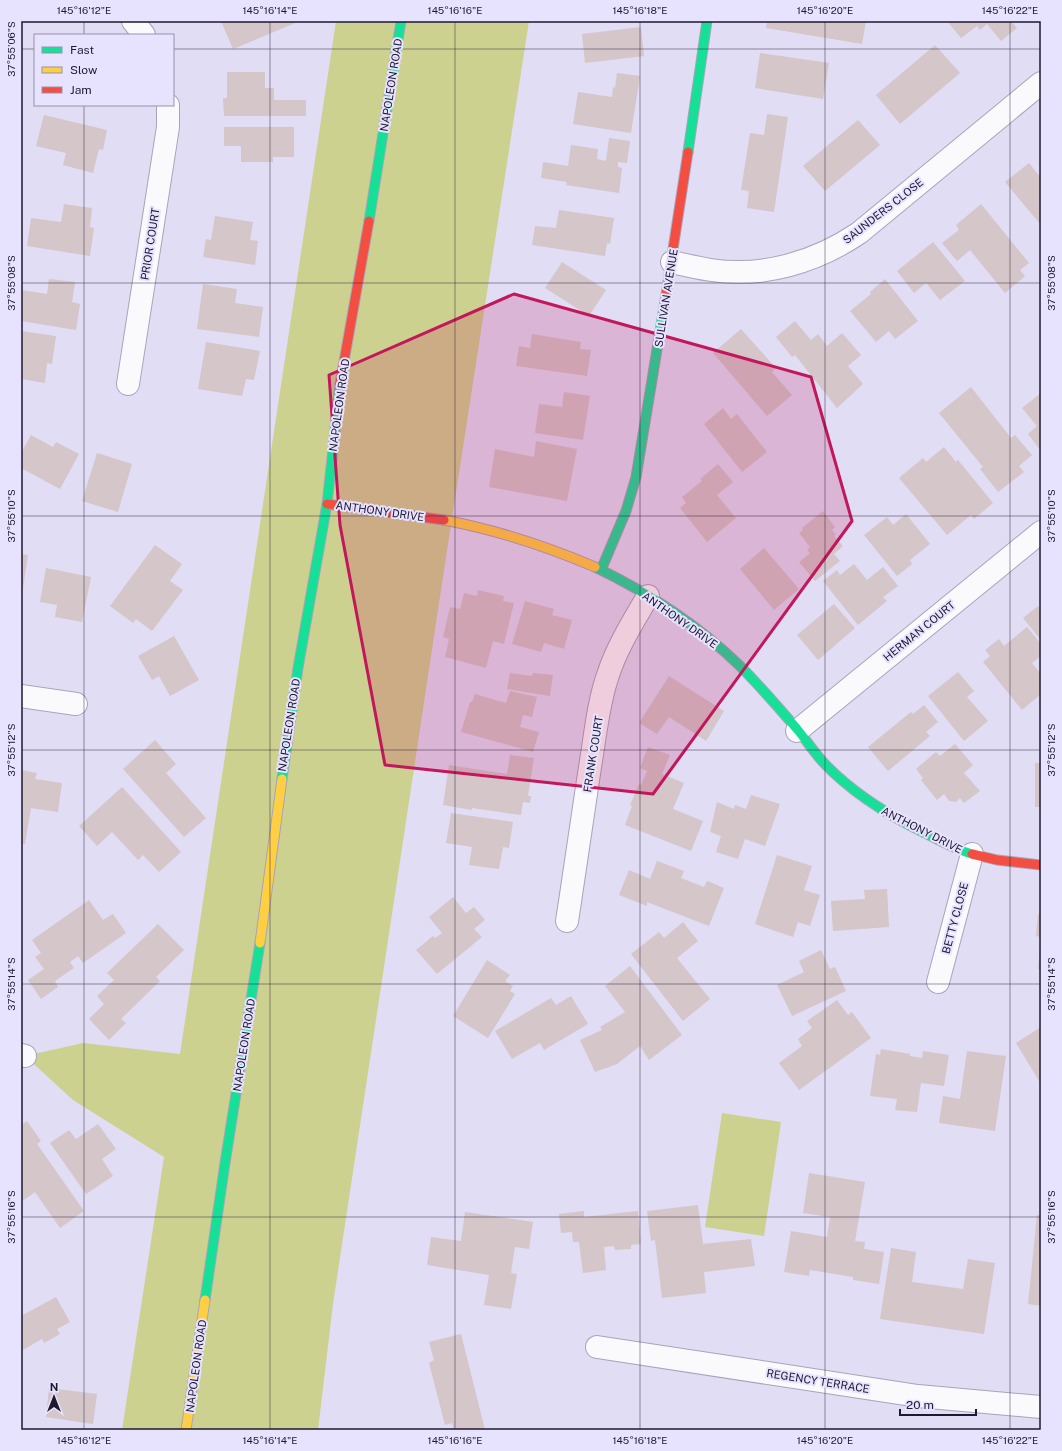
<svg xmlns="http://www.w3.org/2000/svg" width="1062" height="1451" viewBox="0 0 1062 1451" font-family="'Public Sans',sans-serif">
	<style>
		.green { fill: #cdd18f }
		.building { fill: #d4c6c9 }
		.lines { fill: none; stroke-linecap: round; stroke-linejoin: round }
		.street-casing { stroke: #a8a4ba; stroke-width: 24 }
		.fast-casing { stroke: #a8a4ba; stroke-width: 11 }
		.slow-casing { stroke: #a8a4ba; stroke-width: 11 }
		.jam-casing { stroke: #a8a4ba; stroke-width: 11 }
		.street { stroke: #fafafd; stroke-width: 22 }
		.fast { stroke: #16e098; stroke-width: 9 }
		.slow { stroke: #ffcf43; stroke-width: 9 }
		.jam { stroke: #f24e42; stroke-width: 9 }
		.marked { fill: #c2185b; fill-opacity: 0.2; stroke: #c2185b; stroke-width: 3; stroke-linejoin: round }
		.ticks { fill: none; stroke: #1e1831; stroke-width: 1; stroke-opacity: 0.45 }
		.labels { text-anchor: middle; stroke-width: 4; stroke-linejoin: round; paint-order: stroke }
		.street-label { font-size: 11px; fill: #1e1831; stroke: #e7e3ff }
		.neatline { fill: none; stroke: #1e1831; stroke-width: 1.5 }
		.ticks-label { font-size: 10px; text-anchor: middle; fill: #1e1831 }
	</style>
	<rect width="100%" height="100%" fill="#e0ddf4"/>
	<!-- green -->
	<path class="green" d="M336,21h193l-83,536 -113,747 -15,126h-196l42,-273 -91,-57 -48,-44 58,-13 97,11z
		M722,1113l59,9 -17,114 -59,-9z"/>
	<!-- building -->
	<path class="building" d="M221,21h79l-67,28z
		M767,21h99l-4,23 -96,-16z
		M947,21h64l6,7 -16,13 -14,-17 -7,6 -3,-4 -16,12z
		M641,27l3,29 -59,7 -3,-29z
		M935,45l25,28 -60,51 -24,-29z
		M760,53l69,10 -6,36 -68,-11z
		M227,72h38v16h9v12h32v16h-82l-1,-18h4z
		M617,73l23,3 -9,57 -58,-9 5,-32 34,5 1,-10 2,1z
		M767,114l21,3 -14,95 -27,-4 2,-17 -8,-1 9,-57 14,2z
		M44,115l63,15 -4,20 -4,-1 -6,24 -30,-8 3,-12 -30,-7z
		M858,120l22,25 -55,46 -22,-25z
		M224,127h70v30h-21v5h-32v-16h-17z
		M609,138l21,3 -3,22 -9,-1v5l4,1 -3,25 -53,-8 1,-3 -26,-4 2,-16 25,4 3,-21 27,4 -1,10 9,2z
		M1029,163l12,15v47l-36,-43z
		M64,204l28,4 -2,19 4,1 -4,28 -63,-10 4,-28 30,4z
		M981,204l48,59 -9,7 5,6 -20,17 -35,-43 -13,11 -15,-18 17,-13 -3,-5z
		M559,210l55,8 -4,26 -3,-1 -2,13 -73,-11 3,-19 21,2z
		M215,216l38,6 -3,18 8,1 -3,24 -52,-8 3,-18 5,1z
		M933,242l32,39 -25,19 -14,-17 -12,10 -17,-22z
		M562,262l44,28 -17,26 -44,-28z
		M49,279l26,3 -3,20 8,2 -4,26 -55,-9v-31l26,4z
		M885,279l33,42 -23,18 -6,-8 -13,11 -26,-31 21,-17 -1,-2z
		M203,284l34,5 -2,14 28,4 -4,30 -62,-8z
		M795,321l16,19 7,-6 9,12 15,-13 19,22 -13,11 15,18 -26,24 -42,-53 -3,2 -16,-20z
		M741,329l35,39 -4,4 20,23 -25,21 -54,-63z
		M21,331l35,5 -4,28 -5,-1 -2,20 -24,-4z
		M532,334l49,8 -1,7 11,1 -4,26 -71,-10 3,-20 11,2z
		M206,342l54,9 -6,29 -8,-1 -4,17 -44,-7z
		M971,387l40,51 4,-3 17,20 -13,11 5,6 -26,20 -18,-23 3,-2 -44,-54z
		M564,392l26,4 -7,44 -48,-7 4,-29 23,3z
		M1041,393v58l-13,-17 9,-8 -15,-18z
		M723,408l8,11 6,-5 30,38 -25,20 -38,-48z
		M31,435l22,12 3,-5 23,12 -19,35 -39,-21v-15z
		M536,441l41,8 -10,52 -78,-14 6,-38 39,8z
		M944,447l12,15 2,-2 35,43 -19,16 -3,-4 -24,20 -48,-57 24,-20 3,4z
		M97,453l35,11 -14,48 -36,-11z
		M718,464l15,18 -16,13 19,23 -29,24 -27,-34 6,-5 -4,-6 20,-16 -2,-2z
		M823,511l12,16 -3,3 4,5 -2,1 9,10 -9,8 6,7 -25,20 -16,-19 11,-9 -3,-3 3,-3 -11,-14 4,-3 -1,-2z
		M906,514l24,30 -20,16 2,4 -15,12 -33,-41 23,-18 6,8z
		M155,545l27,19 -12,17 13,9 -31,41 -16,-12 -3,4 -23,-17z
		M764,548l35,41 -25,21 -34,-41z
		M21,554l7,1 -6,40h-1z
		M854,564l13,16 16,-13 15,19 -15,11 4,4 -29,24 -35,-44 14,-11 3,5z
		M46,568l45,9 -9,45 -27,-5 2,-12 -17,-3z
		M478,590l26,6 -1,5 11,2 -10,41 -11,-3 -7,27 -41,-11 4,-18 -6,-2 7,-30 10,2 4,-16 13,3z
		M525,601l29,8 -2,6 20,5 -8,29 -20,-6 -3,9 -29,-8z
		M834,604l21,24 -37,32 -21,-25z
		M1038,606l3,4v30l-18,-22z
		M1027,627l14,17v12l-9,7 9,11v20l-19,16 -39,-48 7,-6 -5,-6 14,-11 5,7z
		M174,636l25,44 -29,16 -11,-20 -7,4 -14,-24z
		M958,672l16,19 -7,6 21,24 -24,20 -36,-45z
		M510,673l22,3 1,-3 20,2 -3,21 -43,-7z
		M669,676l55,35 -18,30 -37,-24 -12,17 -18,-11z
		M510,691l27,6 -5,20 -9,-2 -3,12 19,5 -6,20 -72,-20 9,-30h2l3,-8 31,9z
		M924,705l14,17 -12,10 4,4 -42,35 -20,-24 43,-35 2,2z
		M155,740l21,24 -10,9 40,45 -22,19 -61,-68z
		M955,744l18,21 -9,8 16,18 -16,12 -4,-5 -4,4 -7,-1 -5,-7 -7,6 -16,-20 2,-2 -7,-9 20,-17 4,4z
		M648,747l22,8 -8,19 22,9 -11,26 30,12 -12,30 -66,-26 7,-19 -2,-1 9,-21 2,1 6,-14 -7,-3z
		M510,755l24,3 -6,38h3l-1,7 -7,-1 -2,13 -49,-7v2l-29,-5 6,-40 58,9z
		M1035,763h6v44h-6z
		M21,770l16,3 -2,6 27,4 -4,29 -27,-4 -6,36h-4z
		M122,787l59,65 -22,20 -16,-17 -5,5 -26,-28 -15,14 -18,-20z
		M751,795l29,9 -15,42 -20,-7 -7,20 -22,-7 5,-16 -11,-4 7,-30 17,7 1,-4 11,4z
		M451,813l62,9 -4,26 -6,-1 -4,22 -30,-4 3,-18 -26,-4z
		M777,855l35,11 -8,24 16,5 -10,31 -12,-4 -5,15 -38,-13z
		M657,861l27,10 -3,7 23,9 3,-6 17,7 -15,38 -62,-24v4l-28,-11 10,-25 21,9z
		M887,889l2,38 -56,4 -2,-30 34,-2 -1,-9z
		M453,897l13,16 8,-6 11,13 -11,9 8,8 -45,37 -21,-24 17,-14 2,2 7,-5 -13,-16z
		M89,900l14,20 10,-6 13,19 -43,30 -5,-7 -8,6 4,6 -19,13 3,6 -17,12 -13,-19 16,-11 -9,-12 6,-4 -9,-13z
		M1038,914l3,1v22l-5,-1z
		M683,922l15,19 -21,17 33,41 -27,22 -52,-67 28,-22 5,6z
		M158,924l26,26 -28,27 4,4 -39,38 5,4 -17,17 -20,-21 15,-15 -7,-8 17,-16 -7,-7z
		M1040,948h1v21h-3z
		M821,950l9,19 5,-2 11,24 -54,25 -15,-31 27,-13 -5,-11z
		M487,960l23,15 -5,6 8,5 -3,5 5,3 -27,44 -35,-22z
		M630,966l52,69 -33,25 -9,-14 -23,18 -22,8 -15,-32 22,-10 -2,-3 25,-15 -20,-26z
		M571,996l17,28 -44,26 -4,-7 -28,16 -17,-28 56,-33 5,7z
		M837,1000l11,15 4,-3 19,26 -72,52 -20,-27 23,-17 -4,-7 14,-11 -5,-7z
		M1041,1027v57l-25,-41z
		M881,1049l29,5v2l12,2 1,-7 26,4 -5,31 -23,-3 -4,29 -22,-2 2,-11 -27,-3 6,-42 4,1z
		M967,1051l39,5 -11,75 -56,-8 4,-27 17,3z
		M27,1121l14,20 -4,3 47,67 -24,17 -25,-36 -14,10v-77z
		M98,1124l18,25 -14,10 11,17 -27,18 -36,-51 19,-13 7,9z
		M809,1173l56,9 -10,59 10,1 -1,7 20,3 -5,32 -26,-4v-3l-43,-7 -1,6 -25,-4 7,-41 36,6 3,-20 -27,-4z
		M698,1205l5,39 48,-5 4,27 -51,6 2,21 -44,5 -7,-58 -4,1 -4,-30z
		M584,1211v6l54,-6 3,33 -10,1v4l-16,1 -1,-4 -10,1 2,23 -23,3 -4,-31h-6l-1,-10 -11,1 -2,-19z
		M465,1212l68,10 -4,27 -14,-2 -4,26 6,1 -6,35 -27,-4 5,-30 -62,-10 4,-28 30,4z
		M1037,1215h4v91l-13,-2z
		M891,1248l25,4 -4,30 51,7 5,-30 27,4 -11,71 -104,-15z
		M56,1297l14,25 -13,7 3,5 -16,9 -2,-4 -21,12v-35z
		M461,1334l24,96h-31l-2,-7 -7,2 -16,-62 5,-3 -5,-18z
		M49,1388l48,6 -4,30 -47,-7z"/>
	<g class="lines">
		<!-- street casing -->
		<g class="street-casing">
			<path id="street" d="M133,21l11,14
				M672,262c13,3 26,6 39,8 52,8 105,-8 148,-37l182,-150
				M128,384l40,-257v-22
				M21,696l55,8
				M797,731l244,-199
				M567,921c8,-51 15,-102 23,-154 5,-29 8,-64 18,-92 9,-28 25,-53 40,-79
				M938,982l34,-128
				M21,1055l4,1
				M597,1347l321,49 123,11"/>
		</g>
		<!-- fast casing -->
		<g class="fast-casing">
			<path id="fast" d="M688,152l19,-131
				M369,221l32,-200
				M595,567c52,25 103,58 145,99 20,20 39,42 57,63 9,11 17,23 26,33 29,31 65,53 102,71 15,8 30,16 47,21
				M601,570l25,-59 10,-34 29,-176
				M282,779l16,-111 29,-164 13,-120
				M205,1300l20,-137 35,-220"/>
		</g>
		<!-- slow casing -->
		<g class="slow-casing">
			<path id="slow" d="M444,520c53,10 102,26 151,47
				M260,943l22,-164
				M186,1430l19,-130"/>
		</g>
		<!-- jam casing -->
		<g class="jam-casing">
			<path id="jam" d="M665,301l23,-149
				M340,384l29,-163
				M327,504l117,16
				M972,854l25,6 44,5"/>
		</g>
		<!-- street -->
		<use href="#street" class="street"/>
		<!-- fast -->
		<use href="#fast" class="fast"/>
		<!-- slow -->
		<use href="#slow" class="slow"/>
		<!-- jam -->
		<use href="#jam" class="jam"/>
	</g>
	<!-- marked area -->
	<path class="marked" d="M514,294l297,83 41,144 -199,273 -268,-29 -45,-240 -11,-150z"/>
	<!-- ticks -->
	<path class="ticks" d="M84,21v14M270,21v1409M455,21v1409M640,21v1409M825,21v1409M1010,21v1409M21,49h14M173,49h868M84,105v1325M21,283h1020M21,516h1020M21,750h1020M21,984h1020M21,1217h1020"/>
	<g class="labels">
		<!-- street labels -->
		<g class="street-label">
			<text transform="translate(391 85) rotate(-81)" y="4">NAPOLEON ROAD</text>
			<text transform="translate(883 211) rotate(-38)" y="4">SAUNDERS CLOSE</text>
			<text transform="translate(150 244) rotate(-81)" y="4">PRIOR COURT</text>
			<text transform="translate(666 298) rotate(-81)" y="4">SULLIVAN AVENUE</text>
			<text transform="translate(339 405) rotate(-82)" y="4">NAPOLEON ROAD</text>
			<text transform="translate(380 511) rotate(8)" y="4">ANTHONY DRIVE</text>
			<text transform="translate(680 620) rotate(35)" y="4">ANTHONY DRIVE</text>
			<text transform="translate(919 631) rotate(-39)" y="4">HERMAN COURT</text>
			<text transform="translate(289 725) rotate(-81)" y="4">NAPOLEON ROAD</text>
			<text transform="translate(593 754) rotate(-81)" y="4">FRANK COURT</text>
			<text transform="translate(922 830) rotate(27)" y="4">ANTHONY DRIVE</text>
			<text transform="translate(955 918) rotate(-75)" y="4">BETTY CLOSE</text>
			<text transform="translate(244 1045) rotate(-81)" y="4">NAPOLEON ROAD</text>
			<text transform="translate(196 1366) rotate(-82)" y="4">NAPOLEON ROAD</text>
			<text transform="translate(818 1381) rotate(9)" y="4">REGENCY TERRACE</text>
		</g>
	</g>
	<!-- border -->
	<rect width="1062" height="1451" fill="none" stroke="#e7e3ff" stroke-width="44"/>
	<!-- legend -->
	<rect x="34" y="34" width="140" height="72" fill="#e7e3ff" stroke="#9792ad"/>
	<rect x="42" y="47" width="20" height="6" fill="#16e098" stroke="#9792ad"/>
	<text x="70" y="54" font-size="12" fill="#1e1831">Fast</text>
	<rect x="42" y="67" width="20" height="6" fill="#ffcf43" stroke="#9792ad"/>
	<text x="70" y="74" font-size="12" fill="#1e1831">Slow</text>
	<rect x="42" y="87" width="20" height="6" fill="#f24e42" stroke="#9792ad"/>
	<text x="70" y="94" font-size="12" fill="#1e1831">Jam</text>
	<!-- north arrow -->
	<g transform="translate(54 1397)" stroke="#e7e3ff" stroke-width="3" paint-order="stroke">
	<path d="M0-3L7 15L0 10L-7 15Z" fill="#1e1831"/>
	<text y="-6" font-size="11" font-weight="bold" text-anchor="middle" fill="#1e1831">N</text>
	</g>
	<!-- scale -->
	<path d="M900 1409v6h76v-6" fill="none" stroke="#1e1831" stroke-width="2"/>
	<text x="906" y="1409" font-size="12" fill="#1e1831" stroke="#e7e3ff" stroke-width="3" paint-order="stroke">20 m</text>
	<rect x="22" y="22" width="1018" height="1407" class="neatline"/>
	<g class="ticks-label">
		<text x="84" y="14">145°16'12"E</text>
		<text x="270" y="14">145°16'14"E</text>
		<text x="455" y="14">145°16'16"E</text>
		<text x="640" y="14">145°16'18"E</text>
		<text x="825" y="14">145°16'20"E</text>
		<text x="1010" y="14">145°16'22"E</text>
		<text transform="translate(11 49) rotate(-90)" y="4">37°55'06"S</text>
		<text transform="translate(11 283) rotate(-90)" y="4">37°55'08"S</text>
		<text transform="translate(1051 283) rotate(-90)" y="4">37°55'08"S</text>
		<text transform="translate(11 516) rotate(-90)" y="4">37°55'10"S</text>
		<text transform="translate(1051 516) rotate(-90)" y="4">37°55'10"S</text>
		<text transform="translate(11 750) rotate(-90)" y="4">37°55'12"S</text>
		<text transform="translate(1051 750) rotate(-90)" y="4">37°55'12"S</text>
		<text transform="translate(11 984) rotate(-90)" y="4">37°55'14"S</text>
		<text transform="translate(1051 984) rotate(-90)" y="4">37°55'14"S</text>
		<text transform="translate(11 1217) rotate(-90)" y="4">37°55'16"S</text>
		<text transform="translate(1051 1217) rotate(-90)" y="4">37°55'16"S</text>
		<text x="84" y="1444">145°16'12"E</text>
		<text x="270" y="1444">145°16'14"E</text>
		<text x="455" y="1444">145°16'16"E</text>
		<text x="640" y="1444">145°16'18"E</text>
		<text x="825" y="1444">145°16'20"E</text>
		<text x="1010" y="1444">145°16'22"E</text>
	</g>
</svg>
